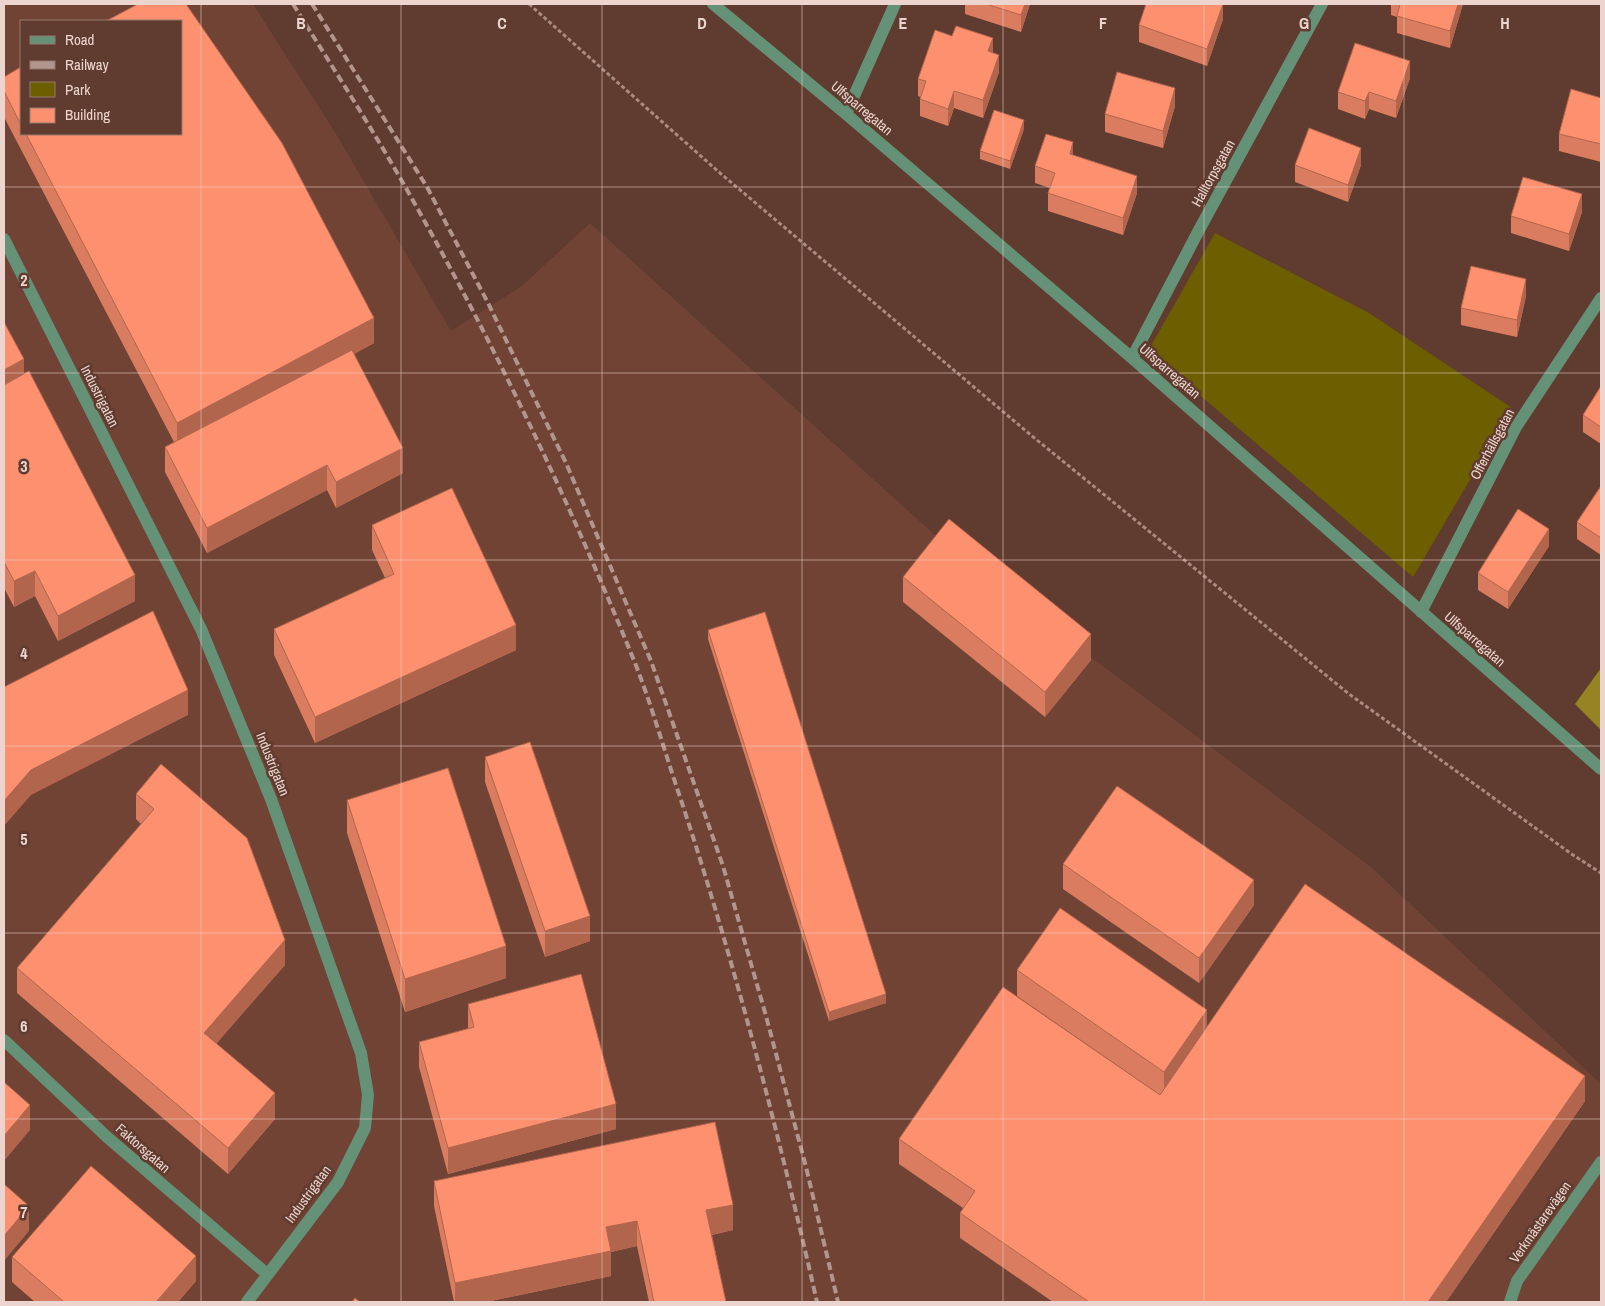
<svg xmlns="http://www.w3.org/2000/svg" width="1605" height="1306" viewBox="0 0 1605 1306" font-family="'Archivo Narrow',sans-serif">
	<style>
		.built { fill: #704335; fill-rule: evenodd }
		.green { fill: #6d5e00 }
		.forest { fill: #958324 }
		.lines { fill: none; stroke-linecap: round; stroke-linejoin: round }
		.path { stroke: #a98b82; stroke-width: 3; stroke-dasharray: 4 2.5; stroke-linecap: butt }
		.minor { stroke: #659177; stroke-width: 12 }
		.rail { stroke: #b2958c; stroke-width: 4; stroke-dasharray: 8 4; stroke-linecap: butt }
		.wall { fill: #da7c5f }
		.shaded-wall { fill: #b1654d }
		.building { fill: #fd906e; stroke: #b1654d }
		.grid { fill: none; stroke: #ecd5ce; stroke-width: 1; stroke-opacity: 0.55 }
		.labels { text-anchor: middle; stroke-width: 5; stroke-linejoin: round; paint-order: stroke }
		.street-label { font-size: 14px; fill: #ecd5ce; stroke: #603b2f }
		.grid-label { font-size: 16px; text-anchor: middle; font-weight: bold; fill: #ecd5ce; stroke: #603b2f; stroke-width: 5; stroke-linejoin: round; paint-order: stroke }
	</style>
	<rect width="100%" height="100%" fill="#603b2f"/>
	<!-- built -->
	<path class="built" d="M4,4h249l85,133 113,194 71,-45 68,-63 378,342 403,302 230,217v218h-1597zM21,21h160v113h-160z"/>
	<!-- green -->
	<path class="green" d="M1215,233l154,80 143,95 -99,169 -265,-226z"/>
	<!-- forest -->
	<path class="forest" d="M1601,668v62l-26,-26z"/>
	<g class="lines">
		<!-- path -->
		<path class="path" d="M529,4l191,169 312,263 317,258 224,161 28,18"/>
		<!-- minor -->
		<path class="minor" d="M713,4l133,110 286,244 469,411
			M846,114l49,-110
			M4,239l197,390 70,170 90,254 7,42 -3,33 -27,54 -91,120
			M1132,358l67,-128 123,-226
			M1421,612l95,-185 85,-129
			M4,1040l103,97 160,137
			M1510,1302l7,-21 84,-119"/>
		<!-- rail -->
		<path class="rail" d="M293,4c40,64 81,127 118,193 85,150 159,306 224,466 17,43 30,90 45,134 55,166 98,334 137,505
			M312,4l115,183 60,114 79,162 85,198 72,205 43,150 40,151 32,135"/>
	</g>
	<!-- wall -->
	<path class="wall" d="M965,4h65l-9,28 -56,-18z
		M1223,4v15l-16,47 -68,-24v-17z
		M1391,4h72l-13,44 -53,-15v-16l-6,-2z
		M993,53l6,19 -16,46 -29,-10 -6,18 -28,-10v-19l-2,-1v-17z
		M21,67v67h160l193,209 -20,11 49,119 -67,35 -9,-18 -120,63 -42,-81v-25l9,-5 -170,-325v-40z
		M1410,78l-14,40 -27,-9 -4,10 -27,-10v-17z
		M1601,98v64l-42,-11v-17z
		M1175,106l-12,42 -58,-16v-18z
		M1024,129l-14,40 -30,-10v-8z
		M1073,155l64,38 -14,42 -75,-24v-18l2,-5 -15,-5v-17z
		M1295,165h66l-13,37 -53,-20z
		M1582,212l-13,39 -58,-18v-17z
		M1526,296l-9,41 -56,-12v-17z
		M4,322l20,52 111,227 -77,40 -23,-45 -21,11 -10,-19z
		M1601,386v58l-18,-12v-17z
		M1601,486v69l-24,-16v-17z
		M372,525l144,125 -201,93 -41,-88v-26l111,-51 -13,-28z
		M1549,546l-41,63 -30,-19v-17z
		M903,577l188,83 -46,57 -142,-115z
		M708,630l178,373 -57,18 -121,-382z
		M485,757l105,184 -45,16 -60,-175z
		M161,764l124,201 -69,78 59,76 -47,55 -211,-181v-25l124,-144 -5,-5v-25z
		M347,800l159,178 -101,34 -58,-179z
		M1063,864l191,41 -55,78 -136,-94z
		M1017,970l190,57 378,74 -139,201h-393l-93,-64v-25l3,-5 -64,-44v-25l261,-44 -143,-99z
		M468,1004l148,125 -168,45 -29,-107v-25l49,-13z
		M434,1181l299,49 -21,5 14,67h-77l-12,-56 -26,6v24l-125,26h-32l-20,-96z
		M12,1257l184,24 -18,21h-143l-23,-20z"/>
	<!-- shaded-wall -->
	<path class="shaded-wall" d="M1025,4h5l-9,28v-17z
		M1223,4v15l-16,47v-17z
		M1458,4h5l-13,44v-17z
		M993,38v18l-5,-5z
		M999,55v17l-16,46v-18z
		M1410,61v17l-14,40v-17z
		M1175,88v18l-12,42v-17z
		M954,91v17l-6,18v-17z
		M1369,92v17l-4,10v-18z
		M1024,120v9l-14,40v-8z
		M1073,142v17l-3,-5z
		M1361,148v17l-13,37v-17z
		M1137,176v17l-14,42v-17z
		M1582,194v18l-13,39v-17z
		M1526,279v17l-9,41v-17z
		M374,318v25l-197,105v-25z
		M24,359v25l-20,11v-25z
		M403,448v25l-67,35v-26z
		M327,465v25l-120,63v-25z
		M1549,529v17l-41,63v-17z
		M35,571v25l-21,11v-26z
		M135,575v26l-77,40v-25z
		M516,625v25l-201,93v-26z
		M1091,634v26l-46,57v-25z
		M188,690v25l-157,80 -27,31v-25l27,-31z
		M1254,880v25l-55,78v-25z
		M590,916v25l-45,16v-26z
		M285,940v25l-81,93v-25z
		M506,946v32l-101,34v-33z
		M886,994v9l-57,18v-9z
		M1207,1010v25l-43,62v-25z
		M1585,1076v25l-139,201h-18z
		M275,1093v26l-47,55v-26z
		M616,1104v25l-168,45v-26z
		M30,1105v25l-26,31v-25z
		M733,1205v25l-27,6v-26z
		M29,1206v25l-25,30v-25z
		M637,1221v25l-26,6v24l-125,26h-31v-19l151,-56z
		M196,1256v25l-18,21h-22z"/>
	<!-- building -->
	<path class="building" d="M138,4h48l96,139 92,175 -197,105 -151,-289h155v-113h-75z
		M986,4h39l-4,11z
		M1146,4h77l-16,45 -68,-24z
		M1400,4h58l-8,27 -53,-15z
		M956,26l37,12 -5,13 11,4 -16,45 -29,-9 -6,18 -28,-10 6,-18 -8,-2 17,-49 17,6z
		M1355,43l55,18 -14,40 -27,-9 -4,9 -27,-9z
		M21,67v58l-17,-34v-14z
		M1117,72l58,16 -12,43 -58,-17z
		M1571,89l30,9v46l-42,-10z
		M994,110l30,10 -14,41 -30,-10z
		M1309,128l52,20 -13,37 -53,-20z
		M1046,134l27,8 -3,12 67,22 -14,42 -75,-25 7,-20 -20,-7z
		M1523,177l59,17 -13,40 -58,-18z
		M1471,266l55,13 -9,41 -56,-12z
		M4,322l20,37 -20,11z
		M352,350l51,98 -67,34 -9,-17 -120,63 -42,-81z
		M29,371l106,204 -77,41 -23,-45 -21,10 -10,-19v-177z
		M1601,386v41l-18,-12z
		M1601,486v52l-24,-16z
		M452,488l64,137 -201,92 -41,-88 120,-55 -22,-49z
		M1518,509l31,20 -41,63 -30,-19z
		M949,519l142,115 -46,58 -142,-115z
		M153,611l35,79 -157,80 -27,31v-114z
		M765,612l121,382 -57,18 -121,-382z
		M530,742l60,174 -45,15 -60,-174z
		M161,764l86,74 38,102 -81,93 71,60 -47,55 -211,-180 137,-159 -18,-15z
		M448,768l58,178 -101,33 -58,-179z
		M1117,786l137,94 -55,78 -136,-94z
		M1305,884l280,192 -157,226h-339l-129,-89 15,-22 -76,-52 104,-152 157,108z
		M1060,908l147,102 -43,62 -147,-102z
		M581,974l35,130 -168,44 -29,-106 55,-15 -6,-23z
		M4,1082l26,23 -26,31z
		M715,1122l18,83 -27,5 20,92h-72l-17,-81 -31,6 5,24 -156,32 -21,-102z
		M91,1166l105,90 -40,46h-92l-52,-45z
		M4,1184l25,22 -25,30z
		M355,1298l5,4h-8z"/>
	<!-- grid -->
	<path class="grid" d="M201,4v1298M401,4v1298M602,4v1298M802,4v1298M1003,4v1298M1204,4v1298M1404,4v1298M4,187h1597M4,373h1597M4,560h1597M4,746h1597M4,933h1597M4,1119h1597"/>
	<g class="labels">
		<!-- street labels -->
		<g class="street-label">
			<text transform="translate(862 108) rotate(40)" y="5">Ulfsparregatan</text>
			<text transform="translate(1213 173) rotate(-61)" y="5">Halltorpsgatan</text>
			<text transform="translate(1170 371) rotate(41)" y="5">Ulfsparregatan</text>
			<text transform="translate(100 396) rotate(63)" y="5">Industrigatan</text>
			<text transform="translate(1492 444) rotate(-62)" y="5">Offerhällsgatan</text>
			<text transform="translate(1475 639) rotate(41)" y="5">Ulfsparregatan</text>
			<text transform="translate(273 764) rotate(68)" y="5">Industrigatan</text>
			<text transform="translate(143 1148) rotate(41)" y="5">Faktorsgatan</text>
			<text transform="translate(308 1194) rotate(-54)" y="5">Industrigatan</text>
			<text transform="translate(1540 1222) rotate(-55)" y="5">Verkmästarevägen</text>
		</g>
	</g>
	<g class="grid-label">
		<text x="301" y="29">B</text>
		<text x="502" y="29">C</text>
		<text x="702" y="29">D</text>
		<text x="903" y="29">E</text>
		<text x="1103" y="29">F</text>
		<text x="1304" y="29">G</text>
		<text x="1505" y="29">H</text>
		<text x="24" y="286">2</text>
		<text x="24" y="472">3</text>
		<text x="24" y="659">4</text>
		<text x="24" y="845">5</text>
		<text x="24" y="1032">6</text>
		<text x="24" y="1218">7</text>
	</g>
	<!-- border -->
	<rect width="1605" height="1306" fill="none" stroke="#ecd5ce" stroke-width="10"/>
	<!-- legend -->
	<rect x="20" y="20" width="162" height="115" fill="#603b2f" stroke="#98796f"/>
	<rect x="30" y="36" width="25" height="8" fill="#659177" stroke="#98796f"/>
	<text x="65" y="45" font-size="15" fill="#ecd5ce">Road</text>
	<rect x="30" y="61" width="25" height="8" fill="#b2958c" stroke="#98796f"/>
	<text x="65" y="70" font-size="15" fill="#ecd5ce">Railway</text>
	<rect x="30" y="82" width="25" height="15" fill="#6d5e00" stroke="#98796f"/>
	<text x="65" y="95" font-size="15" fill="#ecd5ce">Park</text>
	<rect x="30" y="108" width="25" height="15" fill="#fd906e" stroke="#98796f"/>
	<text x="65" y="120" font-size="15" fill="#ecd5ce">Building</text>
</svg>
